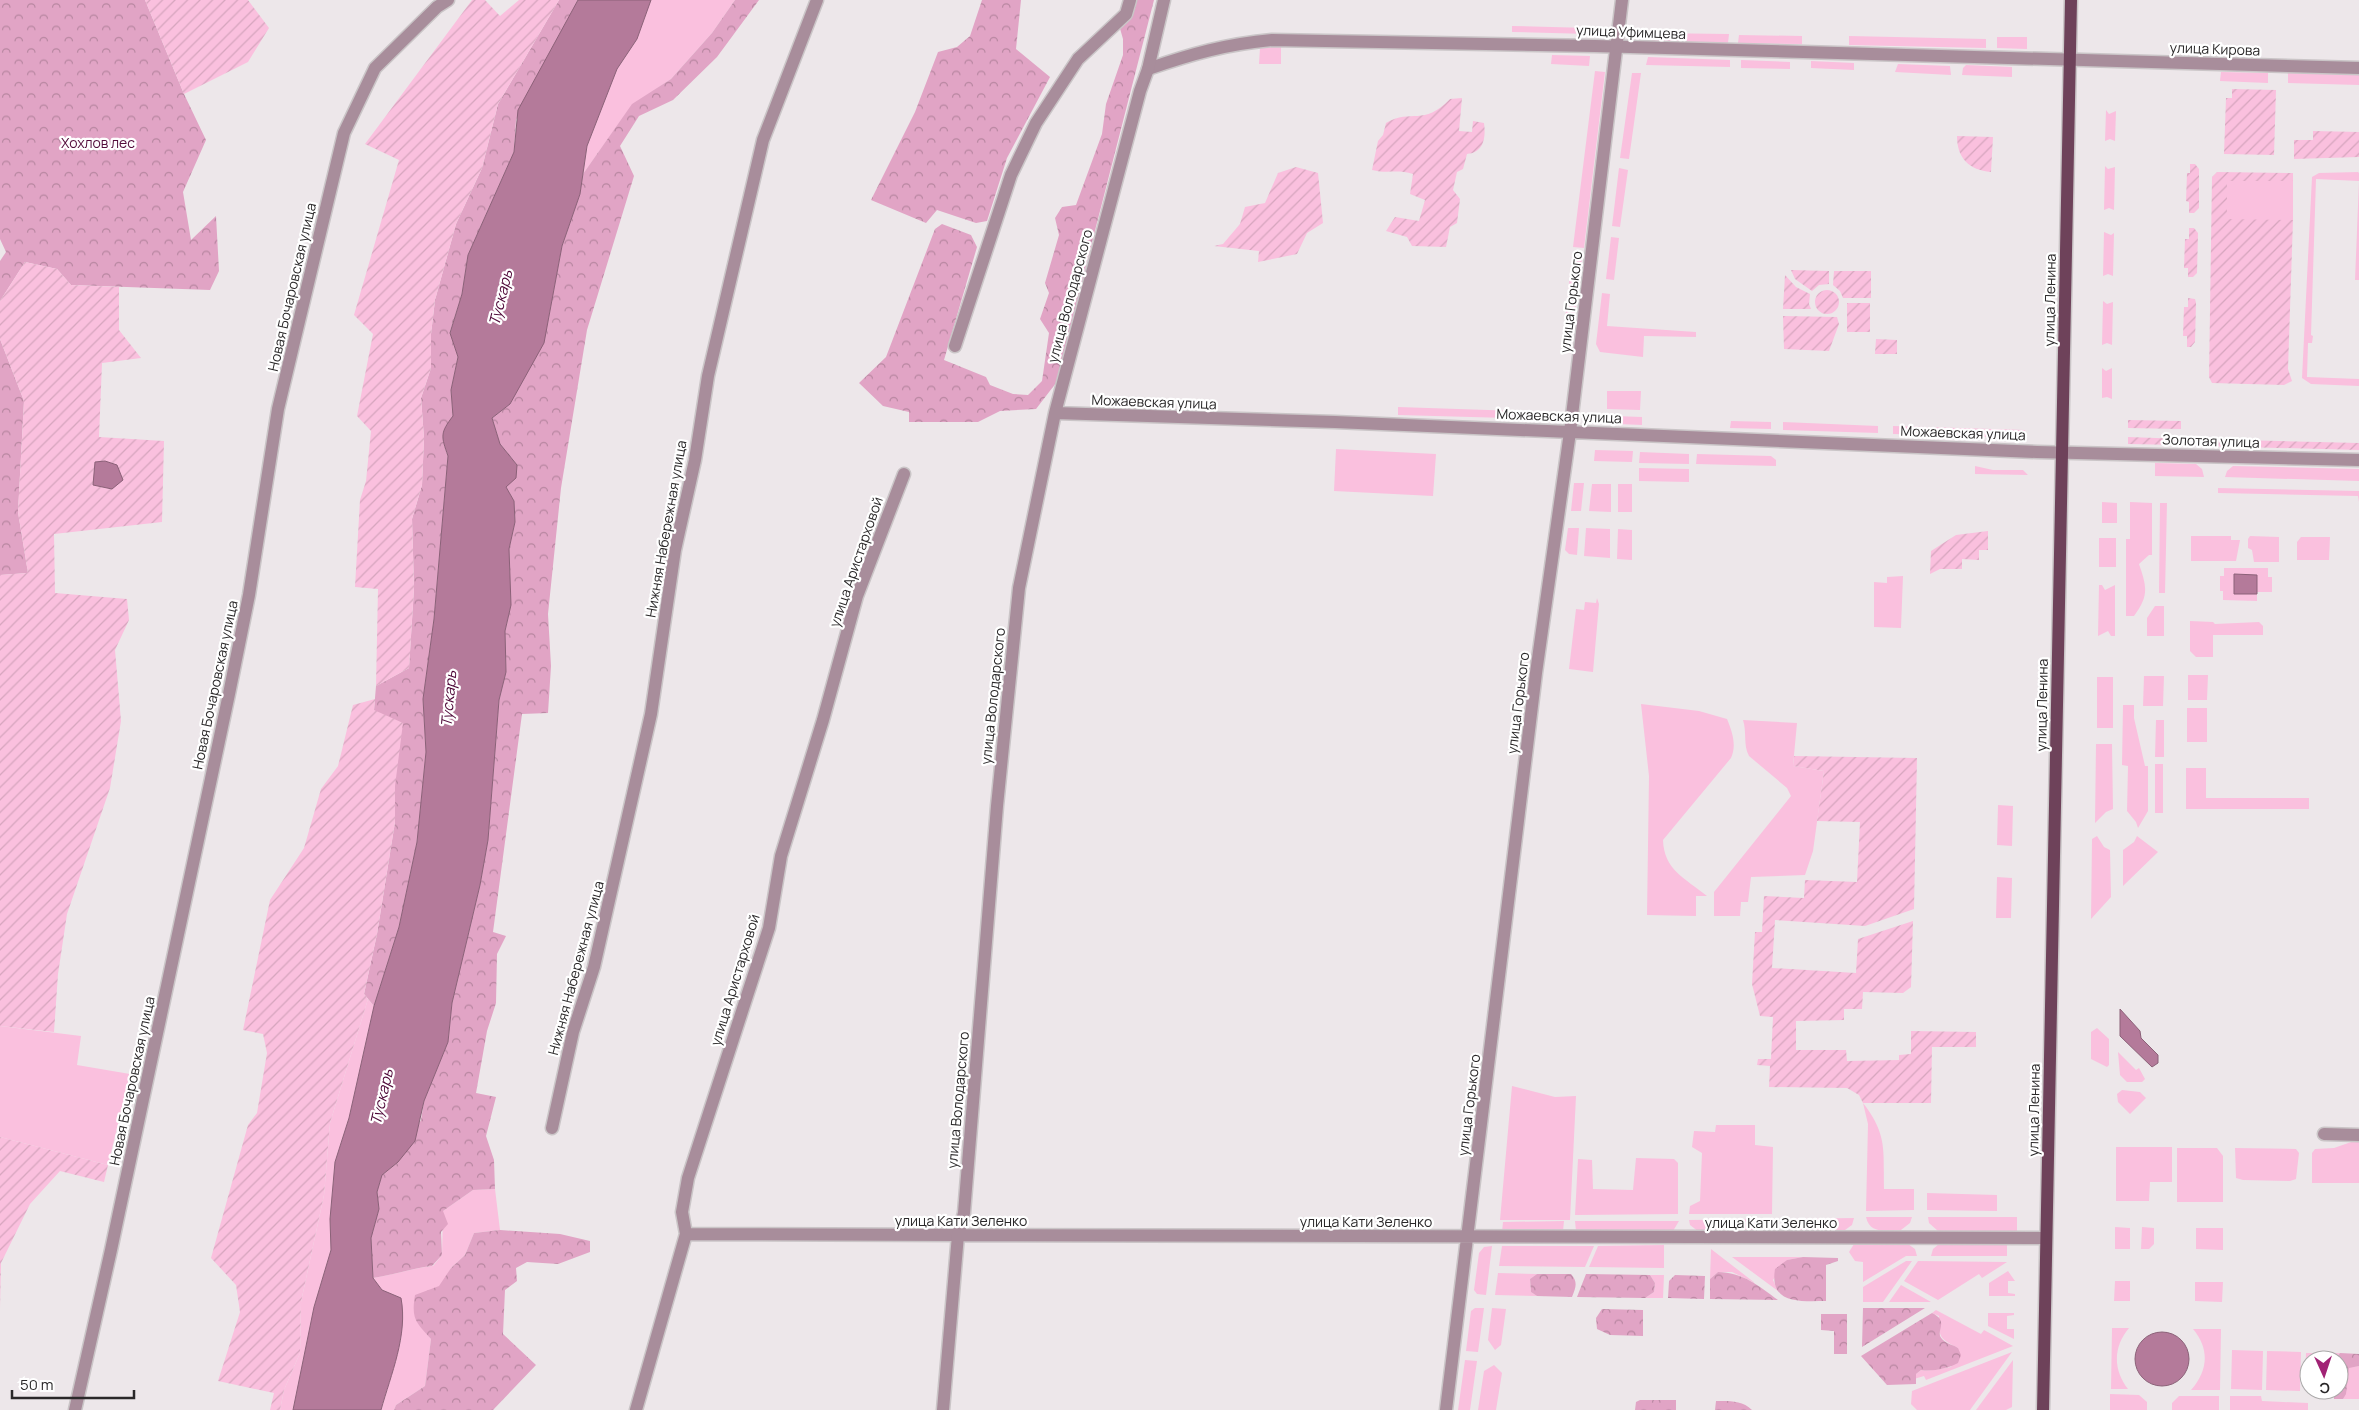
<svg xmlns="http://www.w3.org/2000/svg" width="2359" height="1410" viewBox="0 0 2359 1410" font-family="Manrope,sans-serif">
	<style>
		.green { fill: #fac0de }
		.forest { fill: url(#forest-crowns) }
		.garden { fill: url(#garden-furrows) }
		.water { fill: #b47a9a; stroke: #8b6178 }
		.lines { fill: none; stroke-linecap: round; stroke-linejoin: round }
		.minor-casing { stroke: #cac5c7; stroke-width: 15 }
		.tertiary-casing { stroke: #cac5c7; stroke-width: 15 }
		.primary-casing { stroke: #cac5c7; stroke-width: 15 }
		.minor { stroke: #a88d9b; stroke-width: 12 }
		.tertiary { stroke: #a88d9b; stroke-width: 12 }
		.primary { stroke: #6e425a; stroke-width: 12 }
		.labels { text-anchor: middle; stroke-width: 4.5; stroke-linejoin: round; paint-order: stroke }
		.street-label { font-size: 14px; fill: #2a2829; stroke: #fff }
		.park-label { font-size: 14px; fill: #530c3b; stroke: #fff }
		.water-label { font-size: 15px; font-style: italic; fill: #4c0435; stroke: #fff }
	</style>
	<defs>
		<pattern id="forest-crowns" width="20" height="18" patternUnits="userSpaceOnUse" patternTransform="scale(1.25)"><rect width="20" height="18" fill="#e1a4c5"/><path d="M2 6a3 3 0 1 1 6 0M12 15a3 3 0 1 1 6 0" fill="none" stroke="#b786a0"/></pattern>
		<pattern id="garden-furrows" width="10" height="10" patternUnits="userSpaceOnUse" patternTransform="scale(1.25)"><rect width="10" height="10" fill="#fac0de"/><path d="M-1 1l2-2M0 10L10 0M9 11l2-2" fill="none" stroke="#d6a5be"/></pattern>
	</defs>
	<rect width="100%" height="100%" fill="#ede7ea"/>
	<!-- green -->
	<path class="green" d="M651,0h84l-23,33 -41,46 -39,26 -49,69 4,-28 30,-77 20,-30z
		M1512,26l77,2v6l-77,-2z
		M1652,33l77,1 -1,9 -76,-1z
		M1739,35l63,1v8l-64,-1z
		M1849,36l137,3v9l-137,-3z
		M1997,37h30v12l-30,-1z
		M1281,46v18h-22l1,-16z
		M1552,55l38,1 -1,10 -38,-2z
		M1648,57l82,3v7l-84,-2z
		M1741,60l49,2v7l-49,-1z
		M1811,61l43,2v7l-43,-2z
		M1898,64l52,2 1,9 -56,-3z
		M1966,65l46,2v10l-50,-2 1,-7z
		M1595,71l10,1 -21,176 -11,-1z
		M2221,72l47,1v10l-48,-2z
		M1632,73h9l-12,86 -9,-1z
		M2288,73l71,2v10l-71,-2z
		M2106,110l3,4 7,-3 -1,30 -5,-2 -5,2z
		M2105,166l3,3 7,-2 -1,43 -5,-2 -5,2z
		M1619,168l9,2 -8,57 -8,-1z
		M2358,172l1,1v107h-4l4,-99 -43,-2 -5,156 2,1 -1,7h-4l-1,34 52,2v7l-48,-2 -9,-6 10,-201 7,-4z
		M2227,180l66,1v39h-67z
		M2104,232l7,3 3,-2 -1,43 -5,-2 -5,2z
		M1611,237l8,1 -5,42 -8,-1z
		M1572,257l10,1 -8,62h-9z
		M1602,293l8,1 -3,32 89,6v5l-52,-1 -1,21 -43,-5 -4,-8z
		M2103,301l4,3 6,-2 -1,43 -5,-2 -5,2z
		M2102,368l4,3 6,-3v31l-5,-2 -5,1z
		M1607,391h34l-1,19 -33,-1z
		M1398,407l148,5 -1,7 -147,-4z
		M1586,415l56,2v8l-49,-2 -7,-3z
		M1731,421l40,1v7l-41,-1z
		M1783,422l95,4v7l-95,-3z
		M1893,426l132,4v8l-132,-4z
		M1336,449l100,5 -3,42 -99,-5z
		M1595,450l38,1 -1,11 -38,-1z
		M1640,452l49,2v10l-50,-1z
		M1697,454l74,2 5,4v6l-80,-2z
		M2155,463l41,1 6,5 2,8 -49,-1z
		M1975,466l18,4h30l5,5 -53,-1z
		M2233,466l126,3v12l-134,-4 2,-6z
		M1639,468l50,1v13l-50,-1z
		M1574,483h10l-3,28h-10z
		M1592,484h19v28l-22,-1z
		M1618,484h14v28h-14z
		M2218,488l141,3v11l-1,-6 -140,-3z
		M2102,502l15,1v20h-15z
		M2130,502l22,1v52h-3l-10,9c8,23 10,32 -5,52h-8v-77h4z
		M2160,503h7l-2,90h-6z
		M1568,528h11l-2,27 -8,-1 -4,-4z
		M1586,528l24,1v29l-26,-2z
		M1618,529l14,1v30l-15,-1z
		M2191,536h40v4h9l-4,21h-45z
		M2250,536l29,1v25h-25l-2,-12 -4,-2v-9z
		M2301,537h29l-1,23h-32v-18z
		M2099,538h17v29h-17z
		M2224,568h44v9h4v15h-15v-17l-23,19h23v7l-34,-1v-9h-3v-15h4z
		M1903,576l-2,52 -27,-1v-45l13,1v-6z
		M2099,585h3l3,5 10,-5v51h-4l-3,-5 -10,5z
		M1597,598l2,6 -6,68 -24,-3 7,-60 8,1 1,-8 11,1z
		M2155,606h9v30h-17v-18z
		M2190,621l23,1 2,2 44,-2 4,4v9h-50v22h-17l-6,-6z
		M2188,675h20l-1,25h-19z
		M2144,676h20l-1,30h-20z
		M2097,677h16v51h-16z
		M1641,704l58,7 28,8c5,12 10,26 4,39l-68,82c1,30 22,38 44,56h-11v20l-49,-1 2,-139z
		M2123,705h11v13l11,48h3v45l-10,17 -2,-6 -9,-11 1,-45 -6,-1z
		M2187,708h20v34h-20z
		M1743,720l54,3 -4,43 31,5 -11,80 -8,24 -54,2 -3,25h-7l-1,14h-26v-24l77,-96 -4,-8 -38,-32c-6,-11 -2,-24 -6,-36z
		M2156,720h8v37h-9z
		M2096,744h16l1,65 -7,3 -11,11z
		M2155,764h8v49h-8z
		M2186,768h20v30h103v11h-123z
		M1998,805l15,1 -1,40 -15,-1z
		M2097,836l7,11 6,3 1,47 -20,22 1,-80z
		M2137,836l21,16 -35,34v-36l11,-8z
		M1997,877l15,1 -1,40h-15z
		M368,999l6,7 -25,112 -14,44 -5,57 1,31 -17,57 -21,103h-13l4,-20 16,-37 1,-51 23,-107 6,-72z
		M0,1026l81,10 -4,29 53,9 -22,91 -108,-28z
		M2097,1028l12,11v26l-2,2 -16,-8v-27z
		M2118,1052l18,18 3,-2 6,11 -3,3h-15l-7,-7z
		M1512,1086l43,11 21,-1 -6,124h-70z
		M2122,1090l18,2 6,6 -16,16 -12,-12 -1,-8z
		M1863,1103c25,32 20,48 21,86h30v21l-48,1 2,-87z
		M1716,1125h39v20l18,2 -1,67h-83l1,-8 10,-5 2,-48 -10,-6 2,-16 21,1z
		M2354,1141h5v42h-47v-30l3,-4 19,-1z
		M2116,1147h56v35h-22l-1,19h-33z
		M2177,1148h40l6,8v46h-46z
		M2235,1148l61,1 3,4 -3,26 -6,2 -47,-1 -7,-2z
		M1636,1158l38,1 4,4v51l-103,1 3,-56 14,1 1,29 40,1z
		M495,1189l5,41 -26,3 -9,22 -14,13 -31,58 11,13 -6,47 -29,19 -2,5h-13l20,-71v-41l-19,-8 -9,-12c21,-3 39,-10 60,-12l9,-11 1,-44 30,-21z
		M1927,1193l70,2v16l-70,-1z
		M1866,1217h46l-2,6 -9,7c-14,0 -31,5 -35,-13z
		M1928,1217h89v14h-79l-9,-8z
		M1854,1218l-2,7 -7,5 -51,1 -7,-5 -4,-7z
		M1771,1219l-4,9 -7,4h-61l-9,-7 -1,-5z
		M1564,1221l-1,10 -61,1 1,-10z
		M1575,1221h104l-6,10h-97z
		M2115,1227l15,1v21h-15z
		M2142,1227l12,1v16l-5,5h-8z
		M2196,1228h27v22l-27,-1z
		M1854,1244h54l7,5 2,7h-11l-43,26v-20l-8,-1 -6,-9z
		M1939,1244h68v12h-76l2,-7z
		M1664,1245v23l-75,-1 9,-21z
		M1492,1246l-6,49 -9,-1 -3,-4 5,-37 5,-6z
		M1502,1246h92l-9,21 -86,-1z
		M1711,1249l44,34 -23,-11h-14l-8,7z
		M1732,1257h71l-16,3 -14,20 5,11z
		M1906,1261h6l-29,41h-20v-15z
		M1918,1261l89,1 -25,16 -3,-4 -41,26 -34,-19z
		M2008,1271l7,10h-7v12l7,1v2h-26v-13z
		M1498,1273l39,1 -7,5 1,13 6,4 -42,-1z
		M1650,1275h14l-1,23h-18l9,-6 1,-9z
		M2115,1281h15v20h-16z
		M2195,1282h28l-1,20 -27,-1z
		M1901,1285l30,17h-42z
		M1475,1308h9l-6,44 -12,-1 5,-40z
		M1492,1308l14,1 -5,36 -6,5 -7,-10z
		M1936,1310l45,24 3,-4 29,16 -87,34 -2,-4 -10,3 2,-5 5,-4c10,2 20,-2 30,-3l7,-19c-19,-10 -19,-10 -19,-32l-7,-3z
		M1988,1313h26v2l-7,1v13h7v10l-26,-13z
		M2112,1328h17c-16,19 -16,42 -1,61h-17z
		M2193,1329h28l-1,61h-29c17,-19 19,-41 2,-61z
		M2232,1350l31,1 -1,39 -31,-1z
		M2267,1351l34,1 -1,39 -34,-1z
		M2012,1352l-42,58h-53l-6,-6 1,-13z
		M2306,1353h34l-6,7h-25v30h25v2l-29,-1z
		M1465,1360l12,1 -7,49h-12z
		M2013,1360l-1,47 -6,3h-30z
		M1494,1365l8,8 -6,37h-18l6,-39z
		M2359,1366v33h-16c5,-10 2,-21 6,-32z
		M2110,1394l29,1 8,7v8h-37z
		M2179,1396h40v14h-47v-7z
		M2230,1396h31l1,5 46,2v7h-78z"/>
	<!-- forest -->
	<path class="forest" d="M0,0h145l39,94 22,46 -23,52 8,48 25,-24 3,55 -9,19 -139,-5 -14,-16 -32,-7 -25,39v-40l6,-9 -6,-13z
		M559,0h19l-62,120 -2,32 -46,103 -6,39 -12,38 8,25 -7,33 2,26c-11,15 -12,23 -5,40l-14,163 -11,80 3,53 -9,90 -18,85 -25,79 -10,-12 13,-60 18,-112v-36l-21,-76 2,-24 33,-18 5,-80 -2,-69 10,-34 2,-47 -3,-40 10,-30v-34l4,-34 21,-76 26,-56 16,-64z
		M735,0h24l-42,57 -44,43 -34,16 -19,30 14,30 -47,154 -26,158 -13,126 3,52 -3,47 -26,1 -29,218 13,4 -9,18 -1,49 -9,28 -11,62 20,4 -10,39 8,24 1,29 -22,1 -30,21 5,13 -7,8 1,23 -10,11c-20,2 -38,9 -59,12l-2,-40 8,-29 -2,-17 5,-17 16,-13 23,-42 3,-19 24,-59 4,-39 28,-118 8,-45 11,-140 7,-28 -1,-41 6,-26 -2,-56 6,-27 -1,-21 -8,-14 11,-22 -17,-21 -8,-26 18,-14 38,-83 14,-75 18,-52 3,-20 49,-70 39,-25 41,-46z
		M982,0h39l-5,49 34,28 -43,81 -20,63 -11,2 -39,-13 -11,13 -55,-23 44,-88 23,-60 19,-5 13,-11z
		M1136,0h18l-98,383 -20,26 -36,2 -22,11h-69v-10l-26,-6 -24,-23 27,-26 49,-128 7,-5 29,11 6,12 -33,113 42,17 4,8 23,9 15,1 14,-14 7,-48 -9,-14 9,-26 -4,-10 14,-48 -4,-17 7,-11 14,-2 26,-71 4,-30 17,-49v-16l-4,-14 14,-12z
		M0,339l24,62 -6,111 10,61 -28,2z
		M500,1230l60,4 30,7v11l-32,12 -31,-2 -11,6 1,13 -12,9 -2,44 33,31 -43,45h-99l2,-5 29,-19 6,-47c-15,-17 -20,-20 -16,-44l24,-9 12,-18 14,-13 9,-22z
		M1803,1257l35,1v3l-12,4v36c-25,0 -57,4 -51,-32l12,-9z
		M1718,1272c24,0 41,14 60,28l-68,-1v-20z
		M1537,1274h34c7,8 5,13 1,23l-35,-1 -6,-4 -1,-13z
		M1586,1274l64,1 5,8 -1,9 -9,6 -68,-1z
		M1675,1275l30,1 -1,23 -36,-1 1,-17z
		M1863,1308h62l-63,39z
		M1602,1309l41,1v26l-33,-1 -13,-6 -1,-11z
		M1932,1313c19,9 1,19 11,27 4,4 11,5 15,8l3,7 -3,8c-9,5 -26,9 -37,7l-5,4v10l-29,1 -26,-29z
		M1821,1314h26v40h-13v-23l-13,-1z
		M2340,1353l19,1v12l-10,2 -3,26 -3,5h-9v-9h5v-30h-5z
		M1640,1400h36v10h39l1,-9c13,0 26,-1 36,9h-117l1,-8z"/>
	<!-- garden -->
	<path class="garden" d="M145,0h103l21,28 -21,34 -64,32z
		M472,0h13l15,16 19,-16h40l-61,104 -16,64 -26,56 -21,76 -4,34v34l-10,30 3,40 -2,47 -10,34 2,69 -5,80 -33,18 2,-97 -23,-2 5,-87 6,-19 5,-50 -14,-15 16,-82 -19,-19 45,-155 -34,-16z
		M2232,89l44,1 -2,65 -50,-1 2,-56h6z
		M1462,98l-3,33 13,1 1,-11 11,2c2,14 0,30 -17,31l-4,15 -6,3 -4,18 7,9 -3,24 -7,4 -4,20 -34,-1 -5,-9 -21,-6 9,-14 24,4 6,-21 -15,-6 3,-20c-15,-5 -26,0 -41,-4l6,-29 5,-6 3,-12c26,-15 37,4 64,-24z
		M2313,131l46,1v25l-65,2v-19h19z
		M1957,136l36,1 -2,35c-22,-2 -34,-14 -34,-36z
		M2190,164h5l4,5v39l-5,5h-5v-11l-3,-1 1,-28h3z
		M1296,167l22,6 5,50 -16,10 -10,21 -39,8 1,-11 -45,-5 9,-2 17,-20 5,-17 20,-4 13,-30z
		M2217,172l76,1v8h-66v38l66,1 -5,149 4,12 -8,4 -72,-2 -3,-6 3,-200z
		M2189,228h5l4,5 -1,40 -4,4h-5v-9h-4l1,-29h4z
		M25,262l32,7 14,16 48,2v43l22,28 -39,5 -3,74 65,4 -2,81 -108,12 1,59 72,6 2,21 -14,30 6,71 -11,67 -43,126 -9,60 -4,58 -54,-6v-451l28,-2 -10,-61 6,-111 -24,-62v-38z
		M1791,270l38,1v13l-10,1 -7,6 -17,-12z
		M1834,271h37v27h-28l-3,-7 -7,-6z
		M1785,275l11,12 14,7 -1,10 2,5h-28z
		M1815 302a12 12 0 1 1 24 0a12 12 0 1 1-24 0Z
		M2188,298l7,1 1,4 -1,39 -4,5h-4v-11h-4l1,-29h4z
		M1847,303h23v29h-23z
		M1783,316l54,1 2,7 -10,27 -45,-2z
		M1876,339l21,1v14h-22z
		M2128,420l53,1v8l-53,-1z
		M2128,437l56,2 -1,4 -4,2 -51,-1z
		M2200,439l159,4v7l-155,-4 -4,-3z
		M1988,531v19h-9v10l-17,-1v10h-22l-10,5 1,-23 25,-16z
		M375,699l-1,11 29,13 -8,63v36l-18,112 -13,60 4,5 -38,124 -6,72 -23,107 -1,51 -16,37 -4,20h-10l4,-17 -56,-12 22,-69 -4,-27 -25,-27 37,-133 9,-12 10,-60 -4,-19 -20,-4 27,-130 34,-52 17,-59 17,-23 15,-61z
		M1794,756l123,2 -3,151 -49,17 -90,-6 -3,48 84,5 2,-34 55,-18 -2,66 -8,6 -40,-1 -1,17h-18v11l-48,1v29h50l1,11 52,-1v-5l12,-1v-23l65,1v15h-44l-1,56h-68l-4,-8 -12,-7 -78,-1 1,-21 -13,-1 1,-6h13l2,-42 -13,-1 -8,-32 3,-52h7l2,-36 40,2 1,-18 52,2 3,-60 -43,-1 7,-50 -31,-5z
		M0,1137l108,28 -4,17 -44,-11 -30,33 -29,59 -1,46z"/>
	<!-- water -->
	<path class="water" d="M578,0h73l-14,39 -20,30 -30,77 -7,48 -18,52 -18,97 -34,61 -18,14 8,26 17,21 -1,13 -10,9 8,14 1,21 -6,27 2,56 -6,26 1,41 -7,28 -11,140 -8,45 -28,118 -4,39 -24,59 -9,40 -17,21 -16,13 -5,17 2,17 -8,29 2,40 9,12 19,8c7,37 -10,76 -20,112h-88l21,-103 17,-57 -1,-31 5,-57 14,-44 25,-112 25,-79 18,-85 9,-90 -3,-53 11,-80 14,-163c-7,-20 -8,-23 5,-40l-2,-26 7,-33 -8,-24 12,-39 6,-39 46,-103 4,-42z
		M105,461l12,4 6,15 -11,9 -19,-4 2,-23z
		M2234,574l23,1v19h-23z
		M2120,1009l20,22 1,7 17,17v8l-6,4 -32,-31z
		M2135 1359a27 27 0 1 1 54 0a27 27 0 1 1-54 0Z"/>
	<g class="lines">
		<!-- minor casing -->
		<g class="minor-casing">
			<path id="minor" d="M1148,69c43,-15 79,-25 124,-29l323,6 764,22
				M955,346l56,-171 25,-52 42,-64 48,-45 4,-14
				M552,1128l21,-96 21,-65 57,-253 24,-164 20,-90 13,-84 55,-236 54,-140
				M2324,1134l35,1
				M686,1234l272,1
				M75,1410l36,-160 118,-556 20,-99 29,-186 66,-276 31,-65 62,-61 11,-7
				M636,1410l50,-176 -4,-22 6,-34 81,-250 12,-72 42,-136 34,-124 47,-122"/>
		</g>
		<!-- tertiary casing -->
		<g class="tertiary-casing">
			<path id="tertiary" d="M1055,413l280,9 702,30 322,8
				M958,1235l1088,3
				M943,1410l15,-175 6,-22 33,-407 22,-218 36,-175 85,-322 8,-22 16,-69
				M1446,1410l90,-737 34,-241 52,-432"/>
		</g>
		<!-- primary casing -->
		<g class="primary-casing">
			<path id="primary" d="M2043,1410l28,-1410"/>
		</g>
		<!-- minor -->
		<use href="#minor" class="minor"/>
		<!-- tertiary -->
		<use href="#tertiary" class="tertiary"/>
		<!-- primary -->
		<use href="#primary" class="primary"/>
	</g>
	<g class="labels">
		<!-- street labels -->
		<g class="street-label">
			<text transform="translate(1631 32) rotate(2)" y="5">улица Уфимцева</text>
			<text transform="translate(2215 49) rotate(2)" y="5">улица Кирова</text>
			<text transform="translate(292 287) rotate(-77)" y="5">Новая Бочаровская улица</text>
			<text transform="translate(1070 296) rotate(-75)" y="5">улица Володарского</text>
			<text transform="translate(2050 300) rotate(-89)" y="5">улица Ленина</text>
			<text transform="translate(1571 302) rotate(-83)" y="5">улица Горького</text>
			<text transform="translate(1154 402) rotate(2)" y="5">Можаевская улица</text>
			<text transform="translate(1559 416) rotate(2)" y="5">Можаевская улица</text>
			<text transform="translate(1963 433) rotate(2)" y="5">Можаевская улица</text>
			<text transform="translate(2211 441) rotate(2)" y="5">Золотая улица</text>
			<text transform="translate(666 529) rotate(-80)" y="5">Нижняя Набережная улица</text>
			<text transform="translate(856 562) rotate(-71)" y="5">улица Аристарховой</text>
			<text transform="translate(215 685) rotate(-78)" y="5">Новая Бочаровская улица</text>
			<text transform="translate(993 696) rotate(-84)" y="5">улица Володарского</text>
			<text transform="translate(1518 703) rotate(-83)" y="5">улица Горького</text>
			<text transform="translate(2042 705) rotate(-89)" y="5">улица Ленина</text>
			<text transform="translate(576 968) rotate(-75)" y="5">Нижняя Набережная улица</text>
			<text transform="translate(735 980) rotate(-73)" y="5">улица Аристарховой</text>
			<text transform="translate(132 1081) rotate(-78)" y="5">Новая Бочаровская улица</text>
			<text transform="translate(958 1100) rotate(-85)" y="5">улица Володарского</text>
			<text transform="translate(1469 1105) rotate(-83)" y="5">улица Горького</text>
			<text transform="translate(2034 1110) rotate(-89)" y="5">улица Ленина</text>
			<text x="961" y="1226">улица Кати Зеленко</text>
			<text x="1366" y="1227">улица Кати Зеленко</text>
			<text x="1771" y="1228">улица Кати Зеленко</text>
		</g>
		<!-- park labels -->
		<g class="park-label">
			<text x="98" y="148">Хохлов лес</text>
		</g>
		<!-- water labels -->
		<g class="water-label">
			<text transform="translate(501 298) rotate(-76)" y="5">Тускарь</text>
			<text transform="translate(449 699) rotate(-85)" y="5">Тускарь</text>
			<text transform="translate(382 1097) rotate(-77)" y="5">Тускарь</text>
		</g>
	</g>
	<!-- north arrow -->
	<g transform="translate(2324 1375) rotate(177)"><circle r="24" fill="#ffffff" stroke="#aaa9a9"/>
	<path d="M0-4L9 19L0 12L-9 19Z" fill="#a12275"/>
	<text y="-8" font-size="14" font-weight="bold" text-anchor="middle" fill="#2a2829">С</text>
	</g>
	<!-- scale -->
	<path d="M12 1390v8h122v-8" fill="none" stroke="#2a2829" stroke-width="2.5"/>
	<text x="20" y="1390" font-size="15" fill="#2a2829" stroke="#ffffff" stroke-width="4" paint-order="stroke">50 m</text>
</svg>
